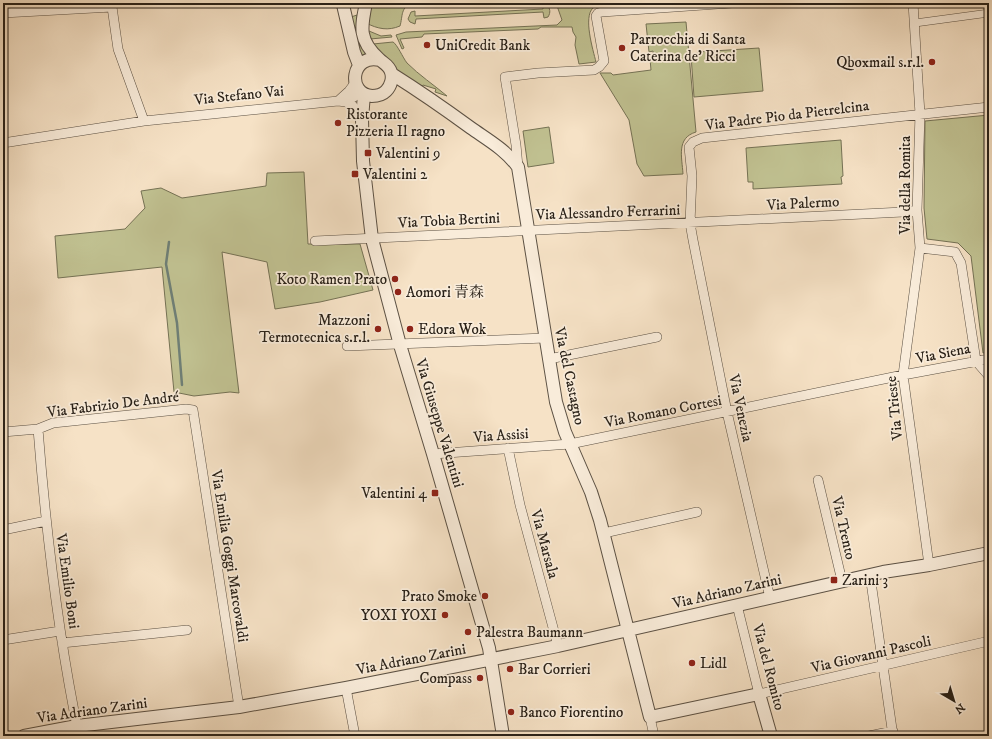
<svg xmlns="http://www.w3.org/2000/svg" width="992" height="739" viewBox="0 0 992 739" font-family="'IM FELL DW Pica','Noto Serif SC',serif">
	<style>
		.green { fill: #c1c292; stroke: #757255 }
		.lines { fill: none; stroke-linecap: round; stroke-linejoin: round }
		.stream { stroke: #6f7f76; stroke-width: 2.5 }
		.pedestrian-casing { stroke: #5c5144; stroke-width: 8 }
		.minor-casing { stroke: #5c5144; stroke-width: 10 }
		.tertiary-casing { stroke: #5c5144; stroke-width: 14 }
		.pedestrian { stroke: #f9ecda; stroke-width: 7 }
		.minor { stroke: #f9ecda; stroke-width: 9 }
		.tertiary { stroke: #f9ecda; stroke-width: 12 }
		.poi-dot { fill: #8f2418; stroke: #f9ecda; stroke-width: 1.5 }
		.labels { text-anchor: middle; stroke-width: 3.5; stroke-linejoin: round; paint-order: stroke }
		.poi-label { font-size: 15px; fill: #292118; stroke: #f9ecda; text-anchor: start }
		.street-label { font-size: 15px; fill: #292118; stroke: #f9ecda }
	</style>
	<rect width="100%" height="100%" fill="#f6e2c6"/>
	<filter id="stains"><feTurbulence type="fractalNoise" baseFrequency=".005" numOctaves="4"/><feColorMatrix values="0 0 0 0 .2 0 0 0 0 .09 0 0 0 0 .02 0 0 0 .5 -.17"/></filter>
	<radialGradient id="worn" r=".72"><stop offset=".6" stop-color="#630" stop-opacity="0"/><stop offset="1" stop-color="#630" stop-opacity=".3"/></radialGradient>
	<!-- green -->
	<path class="green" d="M377,3h36c-13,4 -10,13 -13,23 -12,5 -22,3 -34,-3l3,-14z
		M556,3h55c-7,1 -13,1 -18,5 -10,9 0,42 3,54l-17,2 -4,-19 1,-8 -3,-5 -1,-5h-31l-3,2 -114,5 -2,3 -22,2 4,9 -2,1 -6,-14 10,-3 151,-7 5,-5z
		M543,4h4c3,5 4,8 1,13l-4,1 -1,-6 -127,7 -1,5 -5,-2 -2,-3 3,-7 4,-1v5l128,-7z
		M357,15v14l10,24 -7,3 -9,-39z
		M686,22l10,110c-20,6 -14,25 -13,42l-39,2 -7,-12 -8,-44 -29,-47h11l2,2 38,-5 -1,-11 4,-1 -1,-7 -4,1 -3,-28z
		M369,31l12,5 10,-1 1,2 -22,2 -2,-7z
		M393,42c4,2 10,16 14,21 12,12 27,22 40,33l-12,-4 1,-3 -13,-4 -2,3 -23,-15 -25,-29z
		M759,48l4,43 -69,6 -3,-42 7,-1v-2z
		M989,115v237l-6,1 -12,-97 -13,-13 -31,-4 -3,-31 1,-87z
		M549,127l5,36 -26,4 -5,-36z
		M841,140l2,36 -2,1 1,7 -89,5v-7h-5l-2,-34z
		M304,172l4,72h52l13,46 -53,12 -45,7 -8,-47 -45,-10 17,141 -9,-1 -36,4 -20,-4 -12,-125 -104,11 -3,-42 70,-7 20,-21 -4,-17 20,-3 21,10 84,-12 1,-13z"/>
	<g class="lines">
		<!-- stream -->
		<path class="stream" d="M169,242l-3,22 11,59 5,62"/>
		<!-- pedestrian casing -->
		<g class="pedestrian-casing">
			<path id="pedestrian" d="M915,23l74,-10"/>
		</g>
		<!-- minor casing -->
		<g class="minor-casing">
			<path id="minor" d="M913,3l7,111 -3,96 3,38 35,4 6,11 15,98 13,15
				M3,13l109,-6 6,42 26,72
				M338,101l11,-10 6,-8
				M346,102l7,4 9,13
				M3,143l141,-22 194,-20 8,1 16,-10
				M518,167l-2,-22 -11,-68 33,-4 56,-3 5,-3 5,-6 -8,-45 2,-3 4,-1 130,-9
				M315,241l588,-29 14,-2
				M920,248l-17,127 26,190
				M347,346l198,-8
				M549,359l108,-22
				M38,429c8,103 20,206 41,307
				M3,432l35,-3 15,-6 133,-14 7,1 46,297
				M508,448l12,57 38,141
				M433,454l137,-10 333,-69 86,-16
				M818,480l24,101
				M3,530l43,-9
				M604,533l93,-21
				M870,575l23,161
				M770,598l-43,-186 -34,-172 -3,-17 2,-47 -3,-29 4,-5 9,-4 287,-31
				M737,605l22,89 230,-53
				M3,640l57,-9
				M62,643l125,-13
				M346,688l9,48
				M989,715v3
				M650,717l4,19
				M869,736l24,-5"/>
		</g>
		<!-- tertiary casing -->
		<g class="tertiary-casing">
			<path id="tertiary" d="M366,3c-5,24 -8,37 13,56 4,4 10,6 12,13 2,6 0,14 -5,19 -4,4 -9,5 -14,5 -26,-2 -21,-43 8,-36
				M343,5l11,47 5,13
				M392,74c27,17 53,35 79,54 17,12 35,22 47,39l38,235 9,30 26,60 9,28 50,197 109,-23 12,42
				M364,94l-2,25 1,42 9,78 28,106 33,109 56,194 14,88
				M24,736l53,-10 162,-19 107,-19 212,-42 325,-74 46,-7 60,-12"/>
		</g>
		<!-- pedestrian -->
		<use href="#pedestrian" class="pedestrian"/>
		<!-- minor -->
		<use href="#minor" class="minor"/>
		<!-- tertiary -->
		<use href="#tertiary" class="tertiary"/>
	</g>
	<!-- markers -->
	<g class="poi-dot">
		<circle cx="427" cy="45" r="4"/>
		<circle cx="622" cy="48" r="4"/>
		<circle cx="932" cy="62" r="4"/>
		<circle cx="338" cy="123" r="4"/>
		<rect x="364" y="149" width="8" height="8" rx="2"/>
		<rect x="351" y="170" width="8" height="8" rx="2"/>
		<circle cx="395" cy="279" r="4"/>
		<circle cx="398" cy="292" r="4"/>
		<circle cx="378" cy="329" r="4"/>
		<circle cx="410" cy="329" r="4"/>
		<rect x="431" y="489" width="8" height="8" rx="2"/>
		<rect x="830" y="576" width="8" height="8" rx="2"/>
		<circle cx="485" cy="596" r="4"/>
		<circle cx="445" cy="615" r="4"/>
		<circle cx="468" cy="632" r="4"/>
		<circle cx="692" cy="663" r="4"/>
		<circle cx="510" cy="669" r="4"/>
		<circle cx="480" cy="678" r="4"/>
		<circle cx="511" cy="712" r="4"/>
	</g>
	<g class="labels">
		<!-- poi labels -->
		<g class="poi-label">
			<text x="630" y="44">Parrocchia di Santa<tspan x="630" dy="17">Caterina de' Ricci</tspan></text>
			<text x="435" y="50">UniCredit Bank</text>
			<text x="924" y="67" text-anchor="end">Qboxmail s.r.l.</text>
			<text x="346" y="119">Ristorante<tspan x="346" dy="17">Pizzeria Il ragno</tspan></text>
			<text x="376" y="158">Valentini 9</text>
			<text x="363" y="179">Valentini 2</text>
			<text x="387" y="284" text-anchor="end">Koto Ramen Prato</text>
			<text x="406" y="297">Aomori 青森</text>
			<text x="370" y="325" text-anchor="end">Mazzoni<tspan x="370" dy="17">Termotecnica s.r.l.</tspan></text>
			<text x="418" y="334">Edora Wok</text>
			<text x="427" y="498" text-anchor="end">Valentini 4</text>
			<text x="842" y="585">Zarini 3</text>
			<text x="477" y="601" text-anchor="end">Prato Smoke</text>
			<text x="437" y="620" text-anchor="end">YOXI YOXI</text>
			<text x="476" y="637">Palestra Baumann</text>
			<text x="700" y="668">Lidl</text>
			<text x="518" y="674">Bar Corrieri</text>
			<text x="472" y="683" text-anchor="end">Compass</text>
			<text x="519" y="717">Banco Fiorentino</text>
		</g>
		<!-- street labels -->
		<g class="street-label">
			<text transform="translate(239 95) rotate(-6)" y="5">Via Stefano Vai</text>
			<text transform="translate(787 115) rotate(-7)" y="5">Via Padre Pio da Pietrelcina</text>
			<text transform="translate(905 185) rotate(-90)" y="5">Via della Romita</text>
			<text transform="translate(803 203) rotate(-3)" y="5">Via Palermo</text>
			<text transform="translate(608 212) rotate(-2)" y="5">Via Alessandro Ferrarini</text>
			<text transform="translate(449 220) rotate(-3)" y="5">Via Tobia Bertini</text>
			<text transform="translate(943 353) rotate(-11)" y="5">Via Siena</text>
			<text transform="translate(570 376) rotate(78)" y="5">Via del Castagno</text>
			<text transform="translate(113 404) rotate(-7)" y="5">Via Fabrizio De André</text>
			<text transform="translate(741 408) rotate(78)" y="5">Via Venezia</text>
			<text transform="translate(894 408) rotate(-96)" y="5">Via Trieste</text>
			<text transform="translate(663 411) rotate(-11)" y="5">Via Romano Cortesi</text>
			<text transform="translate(440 423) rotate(73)" y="5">Via Giuseppe Valentini</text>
			<text transform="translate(501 435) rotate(-4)" y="5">Via Assisi</text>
			<text transform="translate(844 528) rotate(77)" y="5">Via Trento</text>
			<text transform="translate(545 544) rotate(75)" y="5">Via Marsala</text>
			<text transform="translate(230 556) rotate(81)" y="5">Via Emilia Goggi Marcovaldi</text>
			<text transform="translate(68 581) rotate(82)" y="5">Via Emilio Boni</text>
			<text transform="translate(727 591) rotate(-13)" y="5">Via Adriano Zarini</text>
			<text transform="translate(871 654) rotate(-13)" y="5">Via Giovanni Pascoli</text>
			<text transform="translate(411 659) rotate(-11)" y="5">Via Adriano Zarini</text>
			<text transform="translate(769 667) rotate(75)" y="5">Via del Romito</text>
			<text transform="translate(92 710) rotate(-8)" y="5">Via Adriano Zarini</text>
		</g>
	</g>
	<!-- margin -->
	<rect width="992" height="739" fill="none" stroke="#f6e2c6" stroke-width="16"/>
	<rect x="4" y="4" width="984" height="731" fill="none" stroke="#292118" stroke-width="2"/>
	<rect x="8" y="8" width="976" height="723" fill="none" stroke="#292118"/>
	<!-- north arrow -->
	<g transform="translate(954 701) rotate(142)" stroke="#f9ecda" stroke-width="3" paint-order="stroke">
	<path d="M0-3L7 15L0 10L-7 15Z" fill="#292118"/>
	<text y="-6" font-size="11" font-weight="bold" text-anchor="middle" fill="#292118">N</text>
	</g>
	<rect width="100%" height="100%" filter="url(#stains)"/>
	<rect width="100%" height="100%" fill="url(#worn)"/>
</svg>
